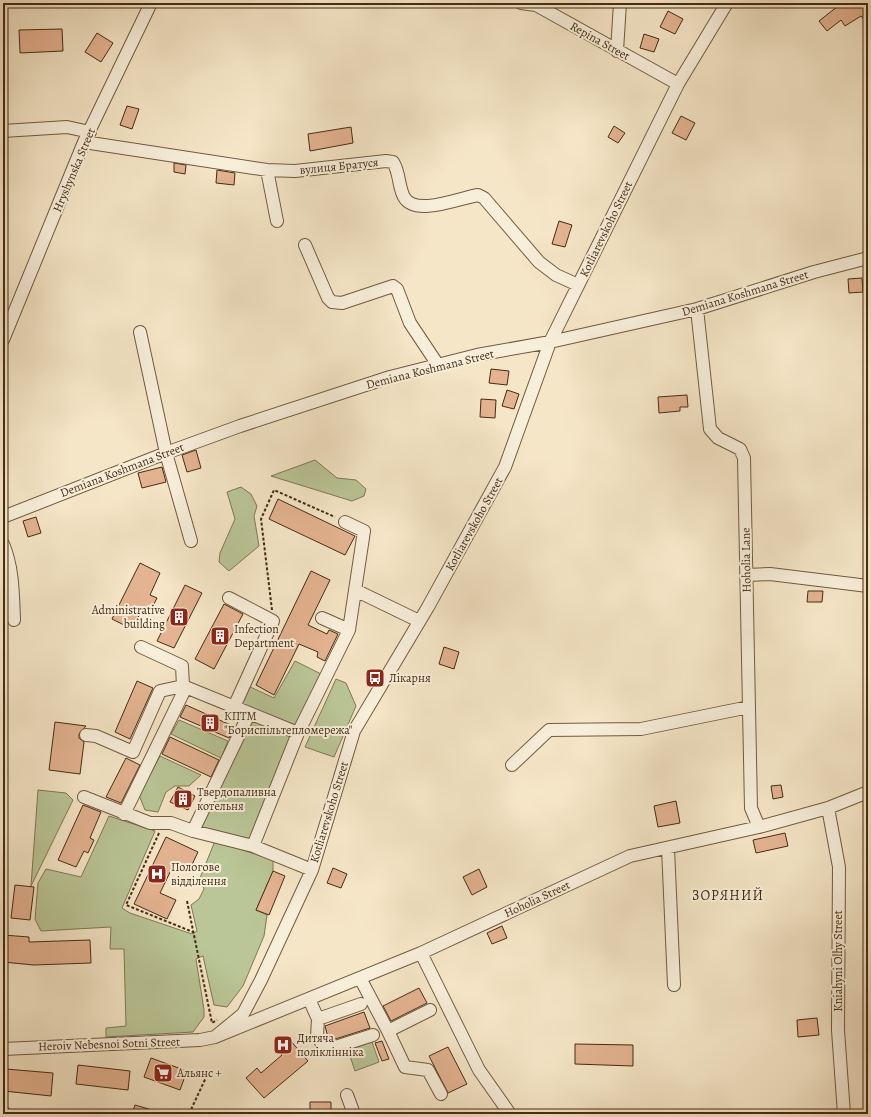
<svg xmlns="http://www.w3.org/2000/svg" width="871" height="1117" viewBox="0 0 871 1117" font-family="Alegreya,serif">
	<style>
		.green { fill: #bac697; stroke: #807854 }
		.building { fill: #e4b391; stroke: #462b12 }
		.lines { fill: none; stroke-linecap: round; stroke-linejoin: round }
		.minor-casing { stroke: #725a3f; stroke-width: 14 }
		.path { stroke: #462b12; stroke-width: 2; stroke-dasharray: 3 2; stroke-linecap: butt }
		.minor { stroke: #f8efdb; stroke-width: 12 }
		.labels { text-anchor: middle; stroke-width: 4; stroke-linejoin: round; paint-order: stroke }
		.street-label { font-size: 12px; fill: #462b12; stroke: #f8efdb }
		.poi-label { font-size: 12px; fill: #462b12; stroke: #f8efdb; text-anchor: start }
		.quarter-label { font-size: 14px; letter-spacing: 1px; fill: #462b12; stroke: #f8efdb }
	</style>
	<rect width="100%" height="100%" fill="#f5e6c7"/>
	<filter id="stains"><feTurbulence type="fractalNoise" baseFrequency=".005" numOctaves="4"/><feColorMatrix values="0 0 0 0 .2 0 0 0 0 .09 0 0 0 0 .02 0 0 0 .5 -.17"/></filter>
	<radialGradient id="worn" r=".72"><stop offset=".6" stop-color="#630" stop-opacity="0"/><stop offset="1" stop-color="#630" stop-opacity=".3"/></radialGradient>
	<!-- green -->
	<path class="green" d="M315,460l22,18 19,2 10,9 -2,7 -12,5 -81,-25z
		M241,487l10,7 6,12 -3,10 5,30 -30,25 -10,-9 1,-9 15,-34 -8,-27z
		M295,661l26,13 -26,54 -56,-24 9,-18 26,12z
		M336,679l10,4 10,23 -22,51 -29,-10z
		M251,719l41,17 -41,107 -48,-14 -2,-6z
		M179,720l49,21 -7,17 -50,-24z
		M160,756l41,19 -12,11h-14l-9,6 -8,20 -13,-2 -6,-15z
		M38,790l28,3 7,7 -42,86z
		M109,816l46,15 -33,77 8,5 62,21 5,-3 -6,-26 8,-6 5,-10 -4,-11 15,-37 58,19v11l-17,39 11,5 -3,21 -21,50 -16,21 -13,-2 -11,-49 -7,3 8,51v7l-11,15 -87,5v-9l20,-2 -2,-77h-14l1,-22 -70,4 -6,-12 3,-36 8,-14 35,8z
		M372,1042l7,20 -24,9 -7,-21z"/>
	<!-- building -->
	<path class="building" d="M842,3h26v22l-7,-9 -16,10 -4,-6 -14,11 -8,-10z
		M668,11l15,8 -8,15 -15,-7z
		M62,29l1,22 -43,2 -1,-23z
		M97,33l16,10 -12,19 -16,-10z
		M644,34l15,5 -5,13 -14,-4z
		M127,106l12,3 -7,20 -12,-4z
		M681,116l14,7 -9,17 -14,-7z
		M614,126l11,7 -7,10 -10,-6z
		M351,127l2,16 -43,8 -2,-17z
		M174,163l12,2 -1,9 -11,-2z
		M217,170l18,3 -1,12 -18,-2z
		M559,221l13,4 -7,22 -13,-3z
		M862,278l1,14 -14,1 -1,-14z
		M491,369l18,2 -2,14 -18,-2z
		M507,390l12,4 -5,15 -12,-3z
		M687,395l1,12h-8v4l-21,2 -1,-16z
		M481,399l15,1 -1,18 -15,-1z
		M196,450l5,18 -14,4 -5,-17z
		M162,467l4,15 -24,6 -4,-15z
		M278,499l77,37 -10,19 -76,-36z
		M36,517l5,16 -13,4 -5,-16z
		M140,563l20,10 -10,22 7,3 -7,14 -7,-4 -11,21 -20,-10z
		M311,571l19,9 -22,45 19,9 2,-4 9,4 -13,27 -8,-4 1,-5 -19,-8 -25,51 -18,-10z
		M185,585l17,8 -28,55 -17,-7z
		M808,591h15l-1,11h-15z
		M224,604l19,10 -29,55 -19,-10z
		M444,647l15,5 -5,17 -15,-5z
		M137,681l16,7 -23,51 -15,-7z
		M186,705l49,22 -6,11 -49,-21z
		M55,722l31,4 -7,8v4l5,4 -4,32 -31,-4z
		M170,737l49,23 -8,17 -49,-23z
		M126,758l14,7 -19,38 -15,-6z
		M781,785l2,12 -10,2 -2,-13z
		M178,787l17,9 -7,14 -18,-8z
		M676,801l4,22 -22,4 -4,-21z
		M83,805l18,7 -11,26 4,2 -6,13 -4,-2 -8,16 -18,-7z
		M785,833l3,13 -32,7 -3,-13z
		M166,837l32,15 -9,19 -15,-7 -14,29 16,7 -9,19 -33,-15z
		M333,868l14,6 -6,14 -14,-5z
		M479,869l8,18 -15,8 -9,-18z
		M273,871l12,5 -16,39 -13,-5z
		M15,885l19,2 -4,33 -19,-2z
		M502,926l5,12 -15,6 -5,-11z
		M3,935l26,2v5l61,-2 1,23 -57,2 -31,-3z
		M419,988l8,15 -36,18 -8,-15z
		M364,1012l6,16 -41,13 -4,-15z
		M817,1018l2,17 -21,2 -1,-17z
		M290,1040l18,21 -44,37 -18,-20 11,-10 4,5 21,-18 -4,-5z
		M382,1041l7,18 -7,2 -7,-18z
		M575,1044l58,1v21l-58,-2z
		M448,1047l19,37 -19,9 -19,-37z
		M151,1058l36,13 -7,19 -36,-13z
		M78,1065l52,6 -2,19 -52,-6z
		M6,1069l47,4 -2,23 -47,-5z
		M310,1102h21v12h-21z
		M135,1105l24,7 -1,2h-26z"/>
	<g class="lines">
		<!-- minor casing -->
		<g class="minor-casing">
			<path id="minor" d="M521,3l15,2 142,79
				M617,51l3,-48
				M3,131l64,-4 23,5
				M84,142l183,28 28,1 91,-10 7,1c7,11 5,24 11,35 11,20 56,1 74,-2l6,3 55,64 17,13 22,10
				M267,170l10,51
				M305,245l23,53 4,4 10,1 51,-17 4,3 13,34 28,42
				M697,309l13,120 8,9 22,11 4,9 7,350 8,19
				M140,332l26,121 25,88
				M3,340l81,-198 67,-139
				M3,517l163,-64 74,-27 150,-49 87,-22 73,-13 147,-33 117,-37 54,-14
				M345,522l19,9 -15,99
				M3,544c10,23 10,50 11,76
				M747,575l23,-1 98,12
				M355,590l64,31
				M229,598l44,23 -39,86
				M141,647l41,19 1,20 115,47
				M86,735l10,1 37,16 27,-61 23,-5
				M512,765l37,-35 92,-1 108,-22
				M84,797l66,26h21l22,8 60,15 59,24
				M828,808l11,59 -1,163 6,84
				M124,814l62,-127
				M193,831l56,-117
				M253,846l45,-113 51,-103 -27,-12
				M668,848l6,137
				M421,953l58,117 31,44
				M360,978l28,53 17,36 23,3 13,24
				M309,999l9,20 -1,17 9,14 47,-15
				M318,1019l43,-15
				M388,1031l42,-21
				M215,1037l28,-23 18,-34 51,-110 42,-139 74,-124 77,-140 45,-125 128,-258 49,-81
				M3,1049l197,-9 15,-3 206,-84 209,-97 129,-29 69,-19 40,-16
				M347,1095l7,19
				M3,1112l2,2"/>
		</g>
		<!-- path -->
		<path class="path" d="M272,610l-11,-91 13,-29 61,27
			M159,833l-33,72 67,27
			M187,901l25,122 5,-3
			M189,1114l19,-41"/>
		<!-- minor -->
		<use href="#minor" class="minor"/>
	</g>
	<!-- icons -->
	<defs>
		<g id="building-square" transform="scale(1)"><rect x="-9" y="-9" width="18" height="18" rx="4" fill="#8f2418" stroke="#f8efdb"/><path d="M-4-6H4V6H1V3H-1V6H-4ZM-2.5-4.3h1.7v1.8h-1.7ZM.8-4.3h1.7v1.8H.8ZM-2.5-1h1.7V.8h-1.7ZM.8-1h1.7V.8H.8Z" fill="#fff"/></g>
		<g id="bus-square" transform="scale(1)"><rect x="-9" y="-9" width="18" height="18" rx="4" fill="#8f2418" stroke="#f8efdb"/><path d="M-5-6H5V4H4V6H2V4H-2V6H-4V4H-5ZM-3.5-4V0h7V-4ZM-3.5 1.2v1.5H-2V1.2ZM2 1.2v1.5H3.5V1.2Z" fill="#fff"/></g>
		<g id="hospital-square" transform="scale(1)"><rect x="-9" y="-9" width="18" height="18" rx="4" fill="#8f2418" stroke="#f8efdb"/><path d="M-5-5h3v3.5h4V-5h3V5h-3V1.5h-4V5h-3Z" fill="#fff"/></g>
		<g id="supermarket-square" transform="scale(1)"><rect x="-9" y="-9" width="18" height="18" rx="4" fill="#8f2418" stroke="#f8efdb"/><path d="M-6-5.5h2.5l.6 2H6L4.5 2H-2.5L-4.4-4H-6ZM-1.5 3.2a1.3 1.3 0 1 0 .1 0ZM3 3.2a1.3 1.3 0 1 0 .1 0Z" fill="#fff"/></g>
	</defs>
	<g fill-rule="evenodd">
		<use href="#building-square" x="179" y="617"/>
		<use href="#building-square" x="220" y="636"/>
		<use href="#bus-square" x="375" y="678"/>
		<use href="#building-square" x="210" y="723"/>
		<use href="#building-square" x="183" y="799"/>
		<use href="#hospital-square" x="157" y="874"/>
		<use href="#hospital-square" x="283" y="1045"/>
		<use href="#supermarket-square" x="163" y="1073"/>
	</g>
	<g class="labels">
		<!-- street labels -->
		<g class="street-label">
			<text transform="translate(600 41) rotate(29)" y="4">Repina Street</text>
			<text transform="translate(339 166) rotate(-6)" y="4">вулиця Братуся</text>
			<text transform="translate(74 170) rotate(-67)" y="4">Hryshynska Street</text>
			<text transform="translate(606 229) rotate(-64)" y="4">Kotliarevskoho Street</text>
			<text transform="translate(745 293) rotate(-17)" y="4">Demiana Koshmana Street</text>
			<text transform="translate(430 369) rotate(-14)" y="4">Demiana Koshmana Street</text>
			<text transform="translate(122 470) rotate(-21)" y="4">Demiana Koshmana Street</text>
			<text transform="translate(474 524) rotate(-61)" y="4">Kotliarevskoho Street</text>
			<text transform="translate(746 560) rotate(-91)" y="4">Hoholia Lane</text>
			<text transform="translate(329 812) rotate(-73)" y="4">Kotliarevskoho Street</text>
			<text transform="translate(537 899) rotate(-25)" y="4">Hoholia Street</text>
			<text transform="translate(838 961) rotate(-90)" y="4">Kniahyni Olhy Street</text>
			<text transform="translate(109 1044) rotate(-2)" y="4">Heroiv Nebesnoi Sotni Street</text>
		</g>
		<!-- poi labels -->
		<g class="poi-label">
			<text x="165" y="614" text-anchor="end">Administrative<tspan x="165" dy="14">building</tspan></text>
			<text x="234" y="633">Infection<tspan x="234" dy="14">Department</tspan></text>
			<text x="389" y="682">Лікарня</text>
			<text x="224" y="720">КПТМ<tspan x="224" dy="14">"Бориспільтепломережа"</tspan></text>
			<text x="197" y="796">Твердопаливна<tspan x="197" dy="14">котельня</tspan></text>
			<text x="171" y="871">Пологове<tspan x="171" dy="14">відділення</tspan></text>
			<text x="297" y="1042">Дитяча<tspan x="297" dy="14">поліклінніка</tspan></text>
			<text x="177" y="1077">Альянс +</text>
		</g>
		<!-- quarter labels -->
		<g class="quarter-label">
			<text x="728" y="900">ЗОРЯНИЙ</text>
		</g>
	</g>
	<!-- margin -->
	<rect width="871" height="1117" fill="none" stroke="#f5e6c7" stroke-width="16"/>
	<rect x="4" y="4" width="863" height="1109" fill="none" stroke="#462b12" stroke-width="2"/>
	<rect x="8" y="8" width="855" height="1101" fill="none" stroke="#462b12"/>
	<rect width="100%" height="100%" filter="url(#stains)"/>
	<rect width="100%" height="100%" fill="url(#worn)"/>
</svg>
